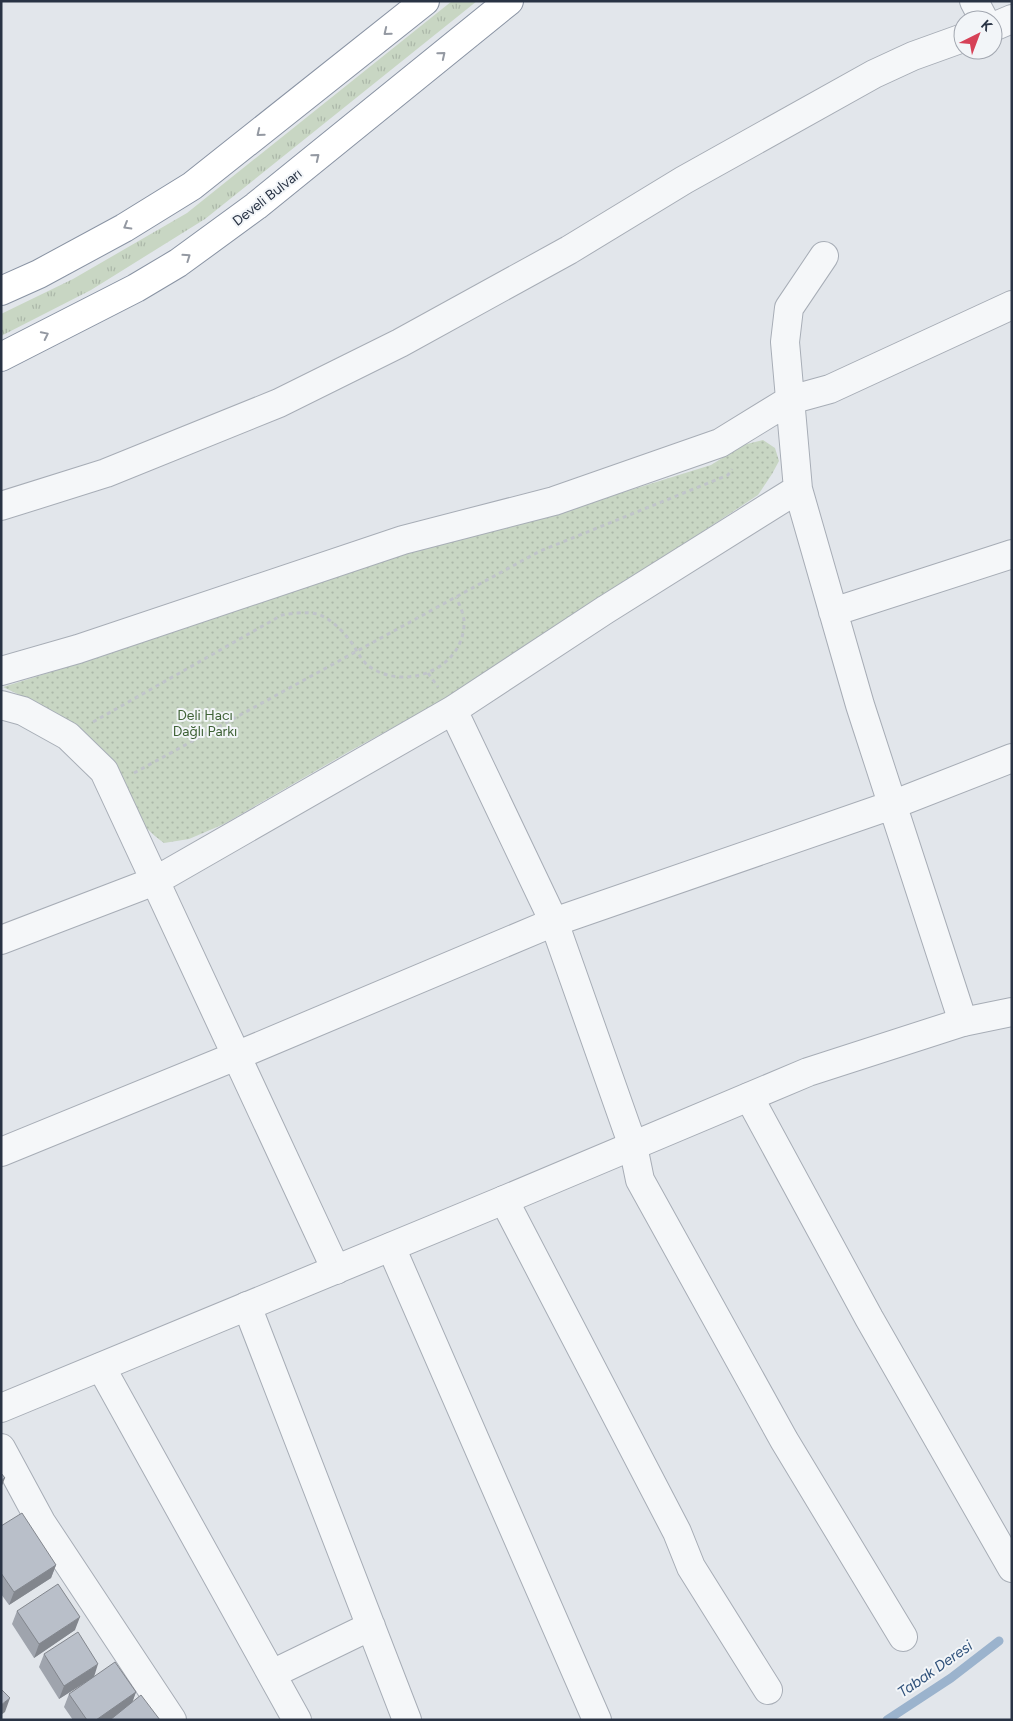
<svg xmlns="http://www.w3.org/2000/svg" width="1013" height="1721" viewBox="0 0 1013 1721" font-family="Figtree,sans-serif">
	<style>
		.grass { fill: url(#grass-tufts) }
		.park { fill: url(#park-dots) }
		.lines { fill: none; stroke-linecap: round; stroke-linejoin: round }
		.stream { stroke: #9bb3cd; stroke-width: 9 }
		.minor-casing { stroke: #a7adb6; stroke-width: 30 }
		.tertiary-casing { stroke: #a7adb6; stroke-width: 30 }
		.trunk-casing { stroke: #8993a3; stroke-width: 30 }
		.path { stroke: #c0c4ca; stroke-width: 3; stroke-dasharray: 4 4; stroke-linecap: butt }
		.minor { stroke: #f5f7f9; stroke-width: 28 }
		.tertiary { stroke: #f5f7f9; stroke-width: 28 }
		.trunk { stroke: #fff; stroke-width: 28 }
		.wall { fill: #9fa4ad }
		.shaded-wall { fill: #82868d }
		.building { fill: #b9bfc9; stroke: #82868d }
		.oneway { stroke: #9499a2 }
		.labels { text-anchor: middle; stroke-width: 4; stroke-linejoin: round; paint-order: stroke }
		.street-label { font-size: 14px; fill: #293344; stroke: #f2f5f8 }
		.park-label { font-size: 14px; fill: #3e6135; stroke: #f2f5f8 }
		.water-label { font-size: 15px; font-style: italic; fill: #30527b; stroke: #f2f5f8 }
	</style>
	<defs>
		<pattern id="grass-tufts" width="24" height="20" patternUnits="userSpaceOnUse" patternTransform="scale(1.25)"><rect width="24" height="20" fill="#c8d6c3"/><path d="M3 7l-1-3M5 7V3M7 7l1-3M15 17l-1-3M17 17v-4M19 17l1-3" fill="none" stroke="#acb8a9"/></pattern>
		<pattern id="park-dots" width="8" height="8" patternUnits="userSpaceOnUse" patternTransform="scale(1.25)"><rect width="8" height="8" fill="#c8d6c3"/><path d="M2 2h.1M6 6h.1" fill="none" stroke="#acb8a9" stroke-width="1.8" stroke-linecap="round"/></pattern>
	</defs>
	<rect width="100%" height="100%" fill="#e2e6eb"/>
	<!-- grass -->
	<path class="grass" d="M452,1h25l-272,218 -114,71 -90,46v-22l72,-35 114,-66z"/>
	<!-- park -->
	<path class="park" d="M763,440l12,8 4,13 -7,13 -14,21 -287,190 -121,66 -126,73 -35,15 -25,4c-14,-10 -23,-20 -31,-34 -5,-11 -7,-23 -13,-33 -25,-47 -71,-67 -117,-89l106,-33 198,-72 99,-30 131,-33 174,-54 32,-20z"/>
	<g class="lines">
		<!-- stream -->
		<path class="stream" d="M887,1720l64,-42 48,-37"/>
		<!-- minor casing -->
		<g class="minor-casing">
			<path id="minor" d="M974,1l10,19
				M993,27l19,-8
				M824,256l-35,52 -4,34 13,147 62,216 103,317
				M1,506l105,-33 173,-70 121,-60 169,-93 115,-70 190,-106 39,-18 50,-18
				M833,612l179,-58
				M1,671l77,-22 325,-109 151,-39 166,-58 70,-43 40,-11 182,-84
				M1,705l22,6 45,25 36,35 232,499
				M453,710l101,212 79,224 7,34 144,260 119,197
				M1,940l154,-59 298,-171 152,-100 193,-121
				M749,1097l120,221 143,250
				M1,1152l235,-96 318,-134 338,-117 120,-47
				M504,1200l173,332 14,35 77,123
				M391,1247l206,473
				M247,1306l160,414
				M101,1367l196,353
				M1,1448l40,74 131,198
				M272,1674l99,-48"/>
		</g>
		<!-- tertiary casing -->
		<g class="tertiary-casing">
			<path id="tertiary" d="M1,1408l503,-208 304,-128 155,-50 49,-10"/>
		</g>
		<!-- trunk casing -->
		<g class="trunk-casing">
			<path id="trunk" d="M1,291l38,-17 85,-46 68,-42 233,-185
				M1,357l135,-69 42,-25 78,-57 253,-205"/>
		</g>
		<!-- path -->
		<path class="path" d="M428,673l10,14
			M93,722l189,-107c12,-2 26,-4 38,0 10,4 21,14 27,22 12,13 12,26 30,34 34,17 84,-3 87,-45 1,-10 -4,-20 -8,-29
			M134,773l406,-222 188,-76 4,-6"/>
		<!-- minor -->
		<use href="#minor" class="minor"/>
		<!-- tertiary -->
		<use href="#tertiary" class="tertiary"/>
		<!-- trunk -->
		<use href="#trunk" class="trunk"/>
	</g>
	<!-- wall -->
	<path class="wall" d="M1,1526l55,39 -5,13 -42,27 -8,-11z
		M17,1611l58,19 -41,28 -22,-34z
		M44,1654l50,23 42,15 -4,10 28,18h-87l-9,-13 5,-13 18,-13 -28,18 -20,-32z"/>
	<!-- shaded-wall -->
	<path class="shaded-wall" d="M5,1478l-4,10v-8z
		M56,1565l-5,13 -42,27 5,-13z
		M80,1617l-5,13 -41,28 5,-14z
		M98,1664l-4,13 -35,22 5,-13z
		M136,1692l-5,14 -20,14h-15z
		M10,1698l-5,14 -4,3v-10z"/>
	<!-- building -->
	<path class="building" d="M1,1473l4,5 -4,2z
		M22,1513l34,52 -42,27 -13,-19v-47z
		M58,1584l22,33 -41,27 -22,-33z
		M78,1632l20,32 -34,22 -20,-32z
		M115,1662l21,30 -40,28h-9l-18,-26z
		M1,1689l9,9 -9,7z
		M141,1695l19,25h-50z"/>
	<!-- one-way arrows -->
	<defs><path id="oneway-chevron" d="M-2-3.5L2.5 0L-2 3.5" fill="none" stroke-width="1.6" stroke-linecap="round" stroke-linejoin="round" transform="scale(1.25)"/></defs>
	<g class="oneway">
		<use href="#oneway-chevron" transform="translate(387 32) rotate(141)"/>
		<use href="#oneway-chevron" transform="translate(442 55) rotate(-39)"/>
		<use href="#oneway-chevron" transform="translate(260 133) rotate(141)"/>
		<use href="#oneway-chevron" transform="translate(316 157) rotate(-39)"/>
		<use href="#oneway-chevron" transform="translate(127 226) rotate(150)"/>
		<use href="#oneway-chevron" transform="translate(187 257) rotate(-35)"/>
		<use href="#oneway-chevron" transform="translate(45 335) rotate(-26)"/>
	</g>
	<g class="labels">
		<!-- street labels -->
		<g class="street-label">
			<text transform="translate(267 197) rotate(-38)" y="5">Develi Bulvarı</text>
		</g>
		<!-- park labels -->
		<g class="park-label">
			<text x="205" y="720">Deli Hacı<tspan x="205" dy="16">Dağlı Parkı</tspan></text>
		</g>
		<!-- water labels -->
		<g class="water-label">
			<text transform="translate(935 1669) rotate(-35)" y="5">Tabak Deresi</text>
		</g>
	</g>
	<!-- border -->
	<rect width="1013" height="1721" fill="none" stroke="#293344" stroke-width="5"/>
	<!-- north arrow -->
	<g transform="translate(978 35) rotate(42)"><circle r="24" fill="#f2f5f8" stroke="#a2a7b0"/>
	<path d="M0-4L9 19L0 12L-9 19Z" fill="#d64157"/>
	<text y="-8" font-size="14" font-weight="bold" text-anchor="middle" fill="#293344">K</text>
	</g>
</svg>
